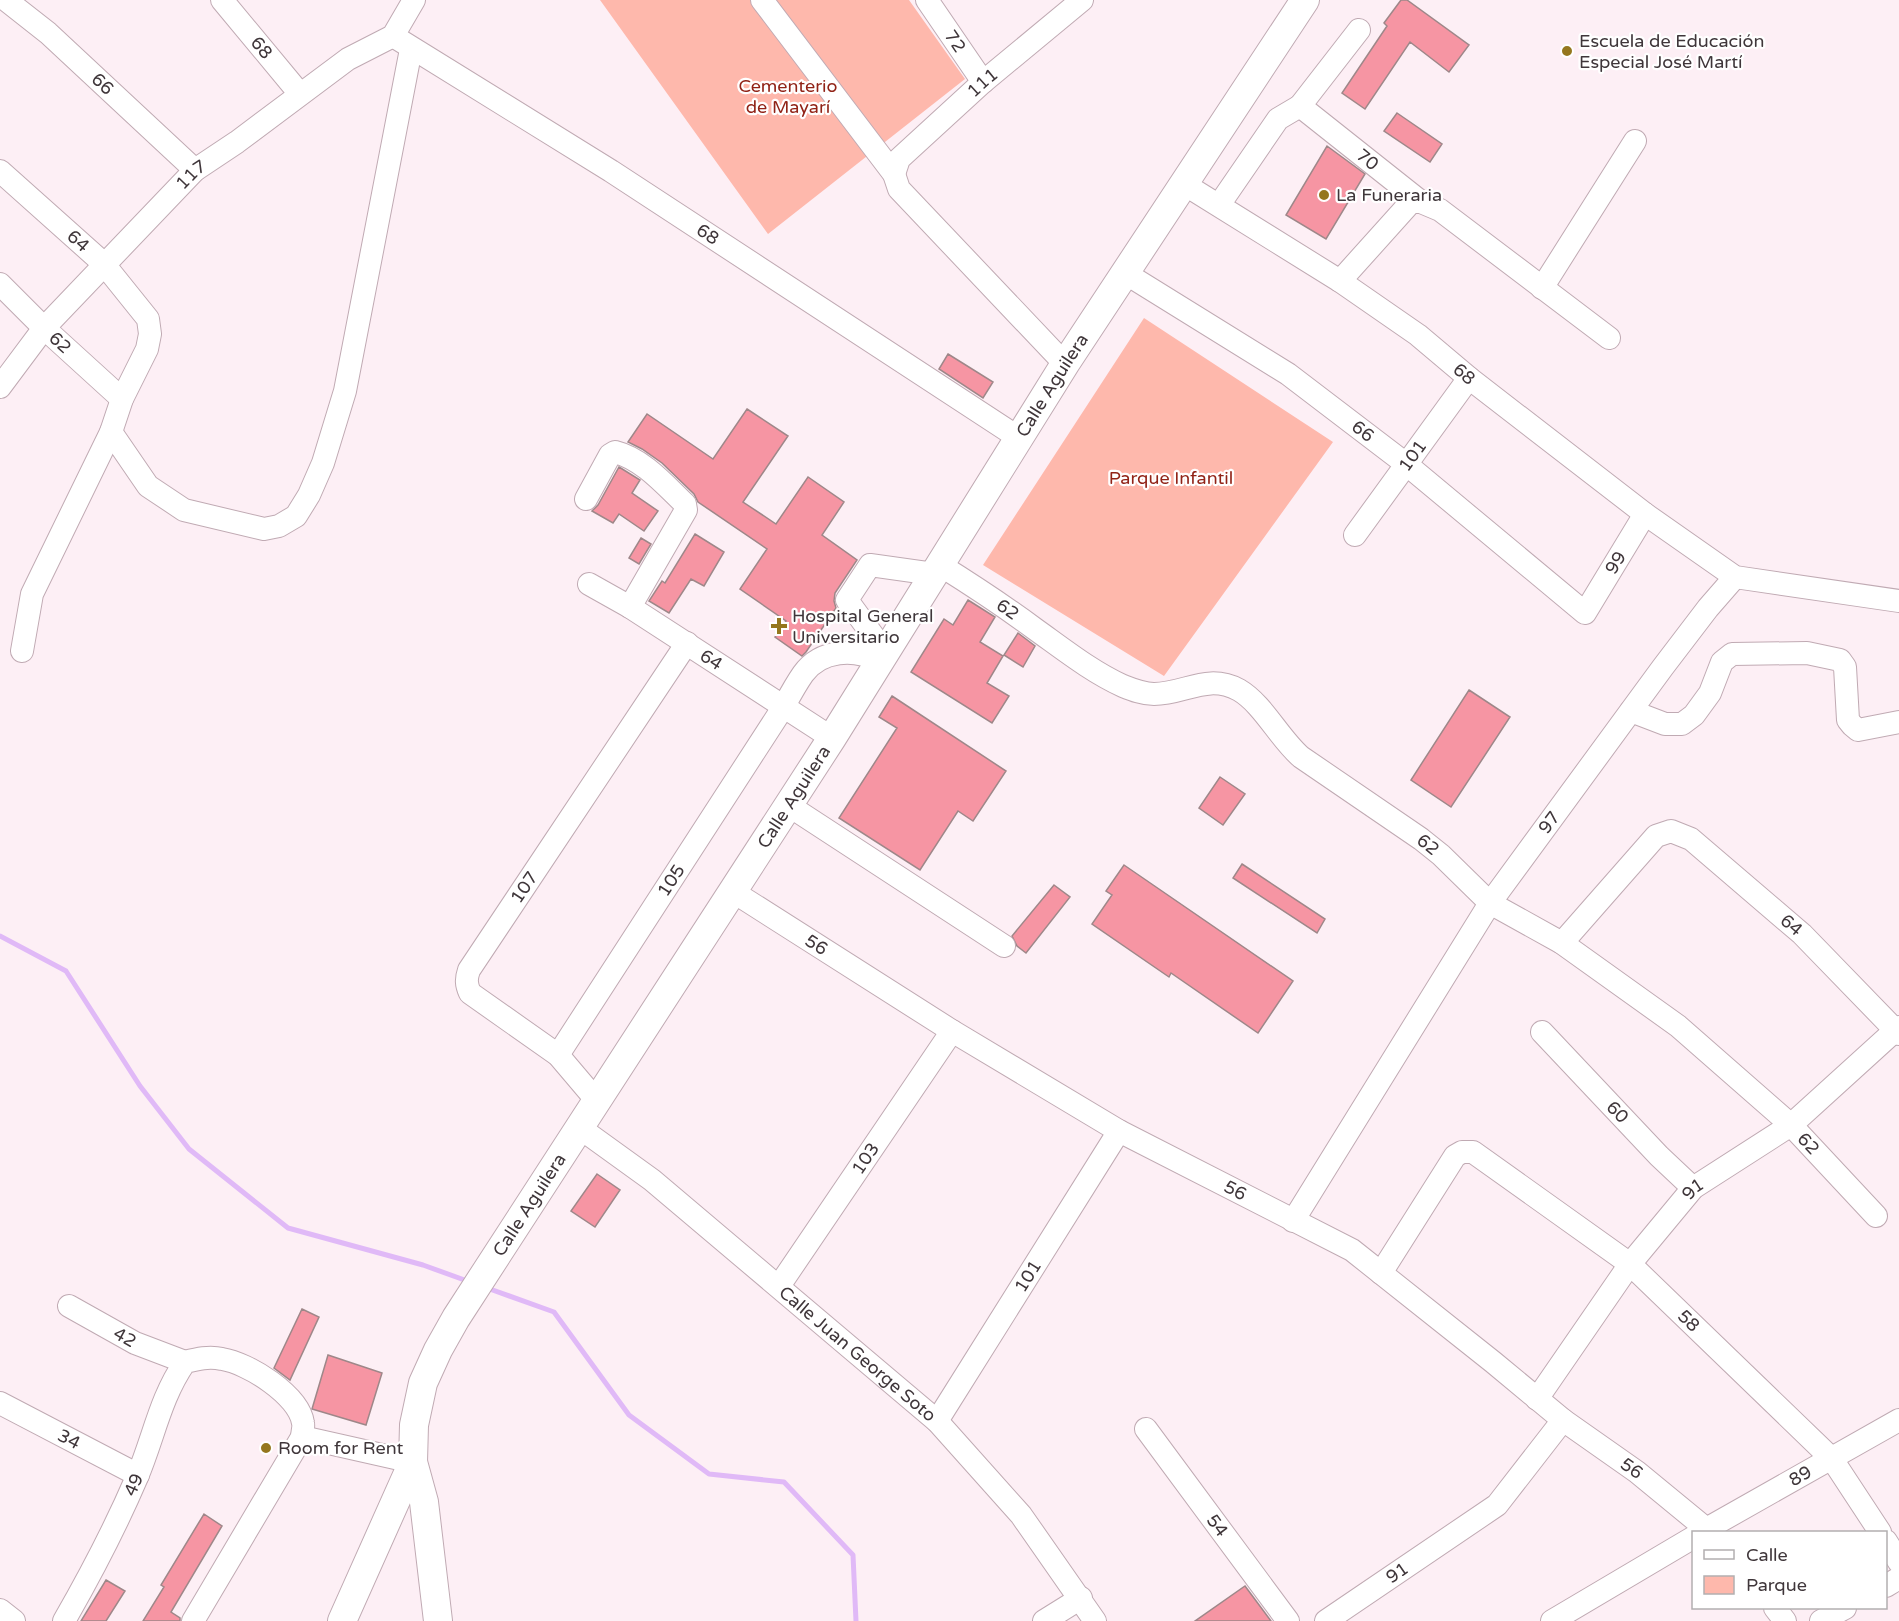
<svg xmlns="http://www.w3.org/2000/svg" width="1899" height="1621" viewBox="0 0 1899 1621" font-family="'Varela Round',sans-serif">
	<style>
		.green { fill: #feb8ac }
		.lines { fill: none; stroke-linecap: round; stroke-linejoin: round }
		.stream { stroke: #e0b9f7; stroke-width: 5 }
		.building { fill: #f695a3; stroke: #9e8789; stroke-width: 1.5 }
		.minor-casing { stroke: #c0aab3; stroke-width: 24 }
		.major-casing { stroke: #c0aab3; stroke-width: 30 }
		.minor { stroke: #fff; stroke-width: 22 }
		.major { stroke: #fff; stroke-width: 28 }
		.poi-dot { fill: #95771e; stroke: #fff; stroke-width: 2 }
		.labels { text-anchor: middle; stroke-width: 4.5; stroke-linejoin: round; paint-order: stroke }
		.street-label { font-size: 18px; fill: #3f363a; stroke: #fff }
		.poi-label { font-size: 18px; fill: #3f363a; stroke: #fff; text-anchor: start }
		.park-label { font-size: 18px; fill: #912317; stroke: #fff }
	</style>
	<rect width="100%" height="100%" fill="#fdeff5"/>
	<!-- green -->
	<path class="green" d="M600,0h309l56,79 -197,155z
		M1144,318l189,124 -169,234 -181,-111z"/>
	<g class="lines">
		<!-- stream -->
		<path class="stream" d="M0,936l66,35 74,115 49,63 99,79 135,37 47,17
			M487,1288l67,24 75,103 80,59 75,8 69,73 3,66"/>
	</g>
	<!-- building -->
	<path class="building" d="M1401,0h6l62,45 -20,27 -39,-30 -45,67 -23,-16 45,-67 -3,-3z
		M1397,113l45,31 -12,18 -46,-31z
		M1327,146l38,28 -39,65 -40,-24z
		M948,354l45,28 -10,16 -44,-29z
		M747,409l41,27 -45,66 33,22 32,-47 36,25 -22,33 35,25 -22,33 -1,8 2,7 -30,44 -4,4 -27,-19 11,-16 -46,-32 27,-40 -69,-47 -4,-8 -32,-31 -20,-14 -14,-7 19,-28 66,45z
		M619,467l21,13 -8,13 26,18 -14,20 -25,-17 -6,9 -21,-12 6,-6z
		M695,534l29,18 -20,34 -13,-7 -22,34 -20,-12 13,-20 3,2z
		M641,538l10,6 -12,20 -10,-6z
		M968,600l27,17 -15,25 23,14 -16,27 22,13 -17,27 -81,-51 33,-53 9,6z
		M1018,633l17,13 -12,21 -19,-12z
		M1469,690l41,27 -59,90 -40,-27z
		M892,696l114,75 -33,50 -15,-10 -38,59 -81,-52 58,-90 -18,-11z
		M1220,777l25,17 -22,31 -24,-17z
		M1242,864l83,55 -8,14 -84,-55z
		M1124,865l169,116 -35,52 -87,-60 -2,4 -77,-53 20,-29 -6,-4z
		M1054,885l16,12 -44,56 -9,-7 -5,-10z
		M597,1174l23,16 -25,37 -24,-16z
		M302,1309l17,8 -29,63 -16,-12z
		M328,1355l54,18 -16,52 -54,-16z
		M204,1514l18,12 -51,86 9,6v3h-37l21,-34 -3,-2z
		M106,1580l19,11 -19,30h-25z
		M1245,1586l26,35h-76z"/>
	<g class="lines">
		<!-- minor casing -->
		<g class="minor-casing">
			<g id="minor">
				<path id="s1" d="M6,0l42,33 147,137"/>
				<path id="s2" d="M222,0l78,94"/>
				<path d="M762,0l132,174 5,15 166,175"/>
				<path id="s3" d="M927,0l56,82"/>
				<path id="s4" d="M393,36l218,135 408,267"/>
				<path d="M1300,106l59,-76"/>
				<path id="s5" d="M0,171l103,92 45,56 2,15 -3,15 -25,50 -11,33 -79,162 -10,57"/>
				<path id="s6" d="M894,174l5,-15 84,-77 99,-82"/>
				<path id="s7" d="M1184,184l156,97 78,54 51,43 176,136 90,63 164,24"/>
				<path id="s8" d="M1219,205l59,-86 22,-13 121,96 19,8 169,128"/>
				<path id="s9" d="M1125,273l163,101 118,90 179,149 60,-99"/>
				<path d="M1340,281l71,-79h10"/>
				<path id="s10" d="M0,284l44,44 78,71"/>
				<path d="M1542,288l93,-147"/>
				<path id="s11" d="M0,387l44,-59 151,-158 42,-28 111,-83 45,-23 21,-36"/>
				<path d="M111,432l37,54 36,24 80,19 15,-3 17,-10 13,-21 14,-32 22,-72 66,-342"/>
				<path d="M586,499l24,-44 5,-3c28,7 50,33 70,52l1,6 -56,97"/>
				<path id="s12" d="M1355,535l114,-157"/>
				<path id="s13" d="M940,565c32,20 64,41 95,64 28,20 57,43 88,57 10,4 20,8 31,8 31,0 53,-21 85,-4 24,14 40,48 62,67l120,82 20,16 49,48 72,40 116,83 113,99 85,91"/>
				<path id="s14" d="M589,584l41,23 202,131"/>
				<path d="M885,652l-38,-52 23,-35 64,9"/>
				<path d="M1631,711l34,13h17l12,-9 16,-22 12,-31 10,-8 75,-1 33,7 5,7 3,53 4,5 6,5 41,-8"/>
				<path d="M788,805l216,141"/>
				<path id="s15" d="M732,891l220,140 167,100 233,119 141,112 70,58 74,52 73,60"/>
				<path id="s16" d="M1562,943l94,-107 15,-5 20,8 111,95 97,100"/>
				<path id="s17" d="M1542,1032l117,124 34,32"/>
				<path id="s18" d="M558,1055l226,-349c6,-11 12,-22 19,-32 18,-25 52,-26 76,-13"/>
				<path id="s19" d="M597,1101l-39,-46 -88,-62c-4,-9 -4,-14 -1,-23l218,-327"/>
				<path id="s20" d="M580,1128l72,52 285,241 84,94 74,106"/>
				<path id="s21" d="M1293,1221l197,-318 173,-236 45,-59 27,-31"/>
				<path id="s22" d="M1381,1273l74,-117 7,-4h11l157,112 202,195 48,73"/>
				<path id="s23" d="M779,1286l173,-255"/>
				<path id="s24" d="M69,1306l66,37 50,19"/>
				<path id="s25" d="M1537,1399l93,-135 63,-76 98,-63 108,-98"/>
				<path id="s26" d="M0,1403l138,72"/>
				<path id="s27" d="M937,1421l182,-290"/>
				<path id="s28" d="M1146,1429l142,192"/>
				<path d="M302,1437l111,25"/>
				<path id="s29" d="M1701,1532l198,-112"/>
				<path d="M1886,1541l13,21"/>
				<path d="M1886,1586l13,-8"/>
				<path d="M1775,1608l10,13"/>
				<path d="M0,1610l14,11"/>
				<path id="s30" d="M64,1621c27,-47 52,-95 73,-144 17,-40 23,-79 48,-115 12,-3 24,-6 37,-3 26,4 77,36 81,64 1,4 -1,10 -1,14l-109,184"/>
				<path d="M1044,1621l37,-23"/>
				<path id="s31" d="M1326,1621l171,-116 66,-85"/>
				<path d="M1552,1621l142,-84"/>
				<path d="M1821,1621l24,-13"/>
			</g>
		</g>
		<!-- major casing -->
		<g class="major-casing">
			<g id="major">
				<path d="M413,1462l11,40 14,119"/>
				<path id="s32" d="M342,1621l71,-159 1,-37 9,-42 15,-33 18,-32 376,-580 233,-374 240,-364"/>
			</g>
		</g>
		<!-- minor -->
		<use href="#minor" class="minor"/>
		<!-- major -->
		<use href="#major" class="major"/>
	</g>
	<!-- markers -->
	<g class="poi-dot">
		<circle cx="1567" cy="51" r="6"/>
		<circle cx="1324" cy="195" r="6"/>
		<path d="M776 617h6v6h6v6h-6v6h-6v-6h-6v-6h6z"/>
		<circle cx="266" cy="1448" r="6"/>
	</g>
	<g class="labels">
		<!-- street labels -->
		<g class="street-label">
			<text dy="6" stroke="none"><textPath href="#s3" startOffset="50">72</textPath></text>
			<text dy="6" stroke="none"><textPath href="#s2" startOffset="62">68</textPath></text>
			<text dy="6" stroke="none"><textPath href="#s1" startOffset="128">66</textPath></text>
			<text dy="6" stroke="none"><textPath href="#s6" startOffset="129">111</textPath></text>
			<text dy="6" stroke="none"><textPath href="#s8" startOffset="216">70</textPath></text>
			<text dy="6" stroke="none"><textPath href="#s11" startOffset="286">117</textPath></text>
			<text dy="6" stroke="none"><textPath href="#s4" startOffset="372">68</textPath></text>
			<text dy="6" stroke="none"><textPath href="#s5" startOffset="105">64</textPath></text>
			<text dy="6" stroke="none"><textPath href="#s10" startOffset="84">62</textPath></text>
			<text dy="6" stroke="none"><textPath href="#s7" startOffset="339">68</textPath></text>
			<text dy="6" stroke="none"><textPath href="#s32" startOffset="1434">Calle Aguilera</textPath></text>
			<text dy="6" stroke="none"><textPath href="#s9" startOffset="286">66</textPath></text>
			<text dy="6" stroke="none"><textPath href="#s12" startOffset="98">101</textPath></text>
			<text dy="6" stroke="none"><textPath href="#s9" startOffset="632">99</textPath></text>
			<text dy="6" stroke="none"><textPath href="#s13" startOffset="81">62</textPath></text>
			<text dy="6" stroke="none"><textPath href="#s14" startOffset="144">64</textPath></text>
			<text dy="6" stroke="none"><textPath href="#s32" startOffset="948">Calle Aguilera</textPath></text>
			<text dy="6" stroke="none"><textPath href="#s21" startOffset="474">97</textPath></text>
			<text dy="6" stroke="none"><textPath href="#s13" startOffset="585">62</textPath></text>
			<text dy="6" stroke="none"><textPath href="#s18" startOffset="208">105</textPath></text>
			<text dy="6" stroke="none"><textPath href="#s19" startOffset="291">107</textPath></text>
			<text dy="6" stroke="none"><textPath href="#s16" startOffset="312">64</textPath></text>
			<text dy="6" stroke="none"><textPath href="#s15" startOffset="100">56</textPath></text>
			<text dy="6" stroke="none"><textPath href="#s17" startOffset="110">60</textPath></text>
			<text dy="6" stroke="none"><textPath href="#s13" startOffset="1071">62</textPath></text>
			<text dy="6" stroke="none"><textPath href="#s23" startOffset="154">103</textPath></text>
			<text dy="6" stroke="none"><textPath href="#s15" startOffset="586">56</textPath></text>
			<text dy="6" stroke="none"><textPath href="#s25" startOffset="262">91</textPath></text>
			<text dy="6" stroke="none"><textPath href="#s32" startOffset="462">Calle Aguilera</textPath></text>
			<text dy="6" stroke="none"><textPath href="#s27" startOffset="171">101</textPath></text>
			<text dy="6" stroke="none"><textPath href="#s22" startOffset="432">58</textPath></text>
			<text dy="6" stroke="none"><textPath href="#s24" startOffset="64">42</textPath></text>
			<text dy="6" stroke="none"><textPath href="#s20" startOffset="358">Calle Juan George Soto</textPath></text>
			<text dy="6" stroke="none"><textPath href="#s26" startOffset="78">34</textPath></text>
			<text dy="6" stroke="none"><textPath href="#s15" startOffset="1072">56</textPath></text>
			<text dy="6" stroke="none"><textPath href="#s29" startOffset="114">89</textPath></text>
			<text dy="6" stroke="none"><textPath href="#s30" startOffset="153">49</textPath></text>
			<text dy="6" stroke="none"><textPath href="#s28" startOffset="120">54</textPath></text>
			<text dy="6" stroke="none"><textPath href="#s31" startOffset="86">91</textPath></text>
		</g>
		<!-- poi labels -->
		<g class="poi-label">
			<text x="1579" y="47">Escuela de Educación<tspan x="1579" dy="21">Especial José Martí</tspan></text>
			<text x="1336" y="201">La Funeraria</text>
			<text x="792" y="622">Hospital General<tspan x="792" dy="21">Universitario</tspan></text>
			<text x="278" y="1454">Room for Rent</text>
		</g>
		<!-- park labels -->
		<g class="park-label">
			<text x="788" y="92">Cementerio<tspan x="788" dy="21">de Mayarí</tspan></text>
			<text x="1171" y="484">Parque Infantil</text>
		</g>
	</g>
	<!-- legend -->
	<rect x="1692" y="1531" width="195" height="78" fill="#ffffff" stroke="#b2afb0" stroke-width="1.5"/>
	<rect x="1704" y="1550" width="30" height="9" fill="#ffffff" stroke="#b2afb0" stroke-width="1.5"/>
	<text x="1746" y="1561" font-size="18" fill="#3f363a">Calle</text>
	<rect x="1704" y="1576" width="30" height="18" fill="#feb8ac" stroke="#b2afb0" stroke-width="1.5"/>
	<text x="1746" y="1591" font-size="18" fill="#3f363a">Parque</text>
</svg>
